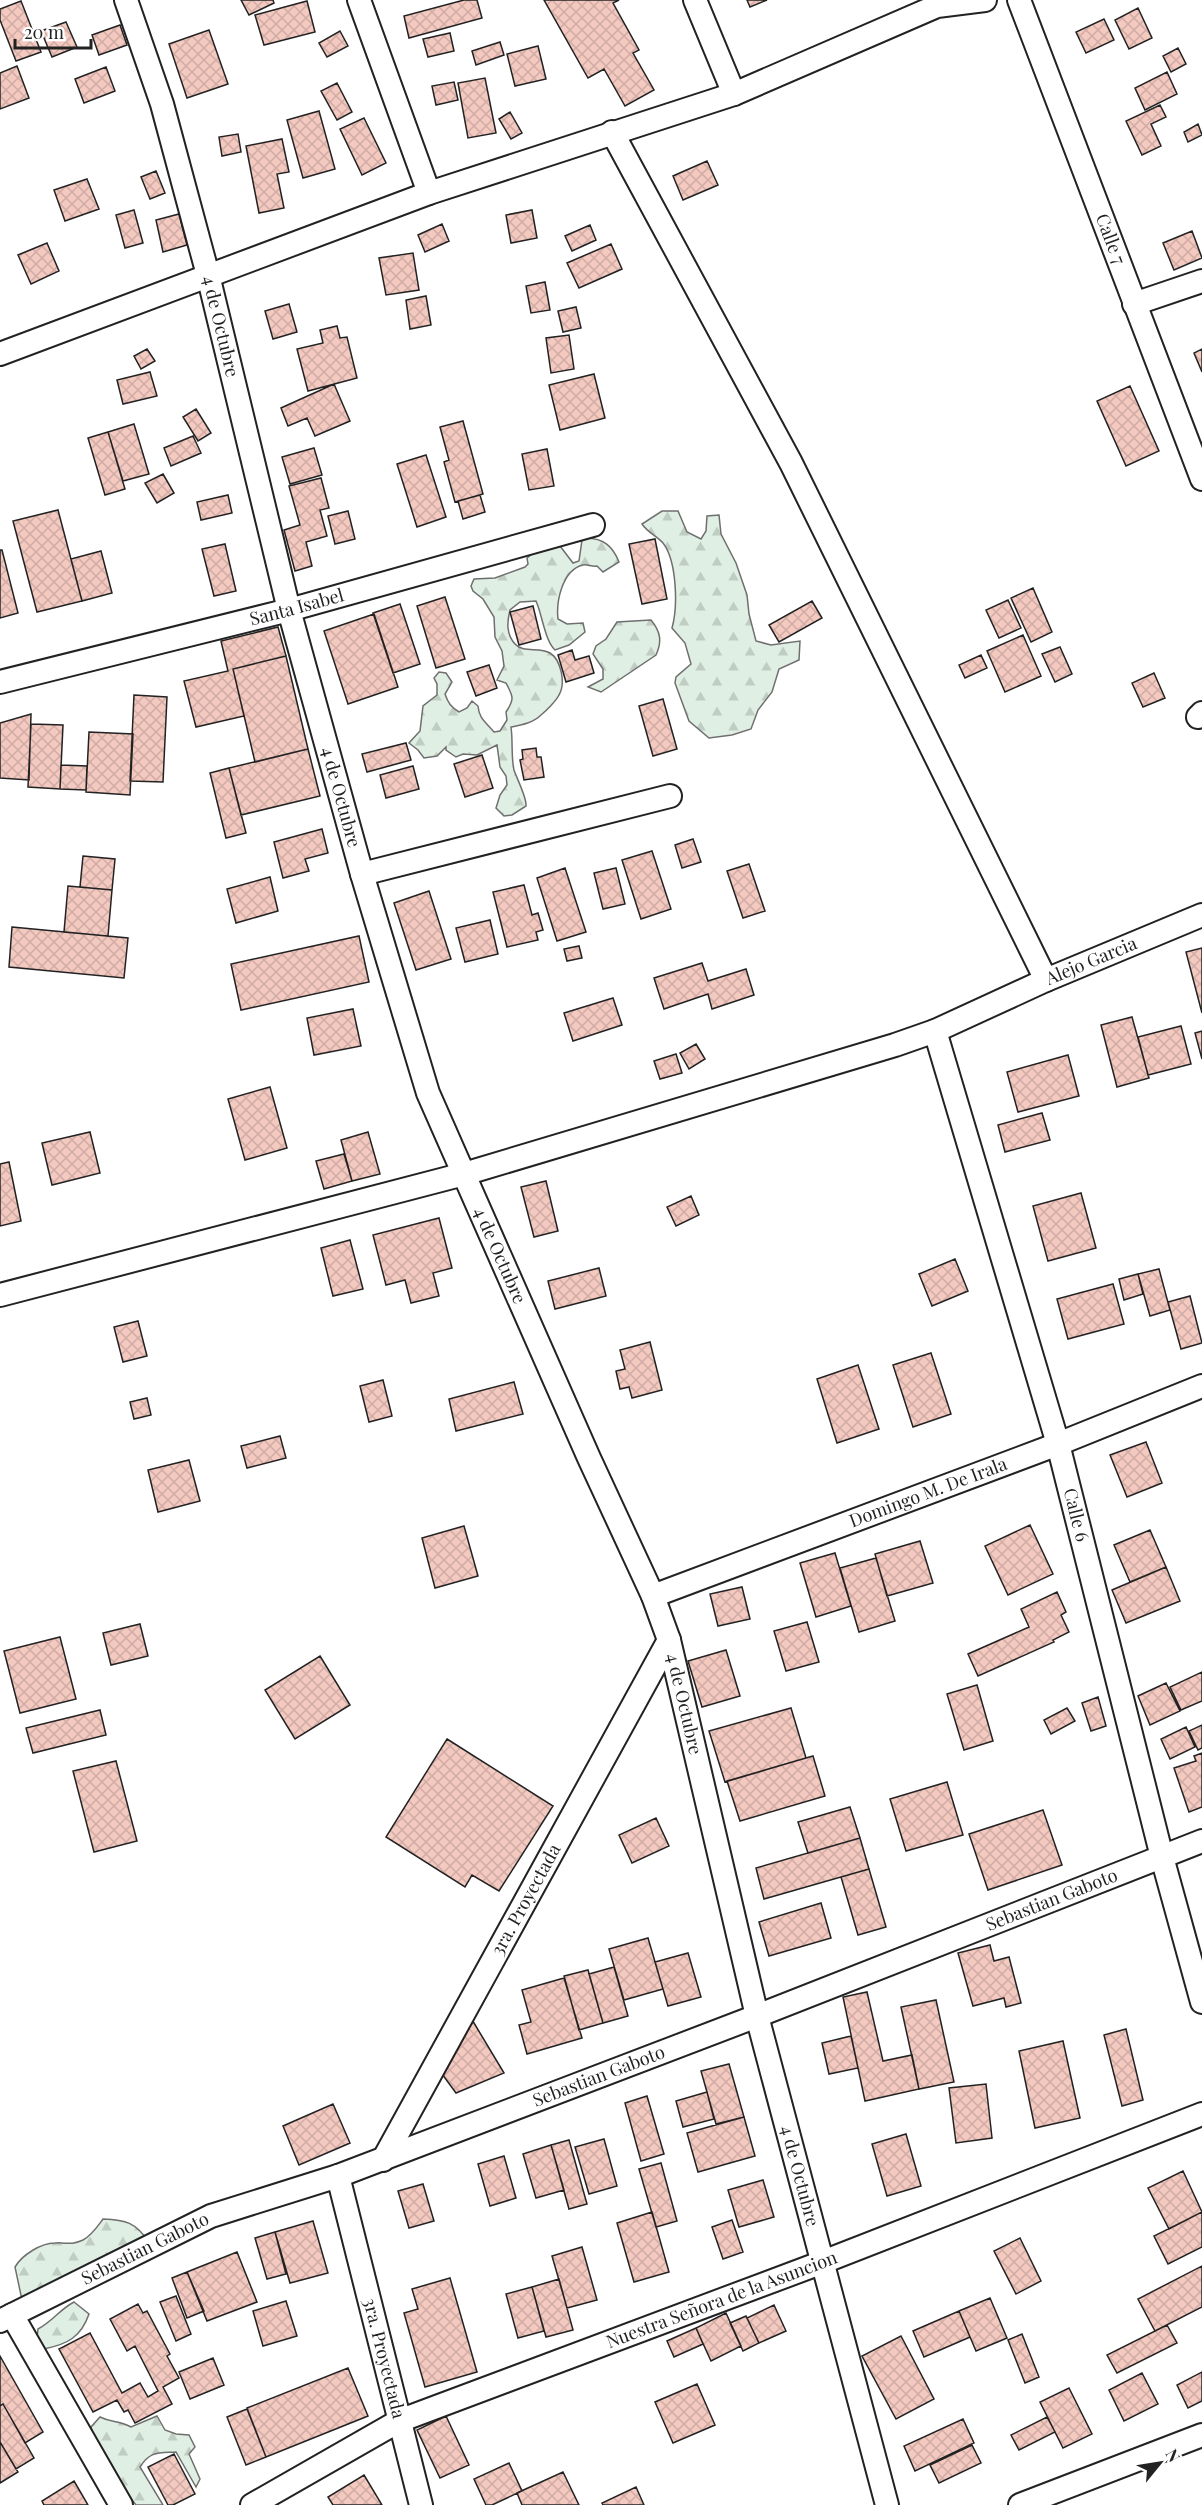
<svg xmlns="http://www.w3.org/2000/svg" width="1202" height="2505" viewBox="0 0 1202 2505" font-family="'Playfair Display',serif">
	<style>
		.forest { fill: url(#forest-firs); stroke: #6f6f6f; stroke-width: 1.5 }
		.building { fill: url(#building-cross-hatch); stroke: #222; stroke-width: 1.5 }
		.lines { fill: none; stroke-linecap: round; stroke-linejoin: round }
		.minor-casing { stroke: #222; stroke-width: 26 }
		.minor { stroke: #fff; stroke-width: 22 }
		.labels { text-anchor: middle; stroke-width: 4.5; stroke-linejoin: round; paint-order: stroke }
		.street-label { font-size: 18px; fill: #222; stroke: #fff }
	</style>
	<defs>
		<pattern id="forest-firs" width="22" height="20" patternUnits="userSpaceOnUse" patternTransform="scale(1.5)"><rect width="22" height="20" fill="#e0efe3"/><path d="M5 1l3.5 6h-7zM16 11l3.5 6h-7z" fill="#c0cdc2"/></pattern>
		<pattern id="building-cross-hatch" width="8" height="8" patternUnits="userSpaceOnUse" patternTransform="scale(1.5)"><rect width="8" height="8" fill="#f3c9c0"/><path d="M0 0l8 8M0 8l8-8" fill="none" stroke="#d0aca5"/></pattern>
	</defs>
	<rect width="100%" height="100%" fill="#fff"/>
	<!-- forest -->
	<path class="forest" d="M662,511h16l9,21 14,7 5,-8 1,-15 12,-1 2,19 15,29 11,32 2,19 7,27 15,4 29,-4 -1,19 -20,9 -7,23 -14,18 -7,19 -19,6 -23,3 -20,-17 -14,-38 1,-6 15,-13 -6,-21 -13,-15c6,-21 5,-67 -9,-85 -6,-7 -15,-10 -21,-19z
		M586,538c18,0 27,9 33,24l-16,10 -6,-6c-5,1 -10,-2 -14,-1 -21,5 -27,37 -25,54l9,5 16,-1 2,9 -16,13 -14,5c-10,-9 -13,-36 -19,-49l-16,1 -10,8c-3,12 -4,24 5,34 9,10 24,2 35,9 11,7 16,30 9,42 -3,6 -13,16 -18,20 -8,8 -20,10 -30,12 2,13 0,31 3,43 3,9 13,28 12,36l-14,9 -8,1 -8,-8 4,-13 7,-10 -1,-9 -6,-9 -3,-22 -20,10 -14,-1 -7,3 -10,-7v-3l-9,9 -13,2 -6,-8 -9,-7 11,-12 3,-25 14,-11v-11l-3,-6 5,-6 7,1 6,9 -7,12c3,9 6,13 14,18l8,-4 5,-7 6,5c1,13 8,16 16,26l6,-1 7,-11 -1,-8c9,-13 7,-16 0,-29l-9,-3 7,-14 -2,-15 -7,-14 -1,-20 -11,-18 -10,-8 -2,-5 3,-7 21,-1 30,-11 3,-3 -1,-6c12,-10 18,-15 33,-12l13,17 6,-2 3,-21z
		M651,620c10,12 11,22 5,35l-55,37 -13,-5 15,-8v-10l-10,-15 3,-8 10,-7 11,-17z
		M103,2219c23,1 32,3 46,23l-127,58 -7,-33c7,-12 26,-24 40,-24 11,-1 15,3 28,-3 9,-5 14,-13 20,-21z
		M74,2302l15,12c-8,23 -21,30 -45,35l-7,-11 1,-9c15,-8 21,-19 36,-27z
		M157,2416l8,14 11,4 13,1 6,12 -6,7 11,25 -4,8 -20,-35c-18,1 -26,-1 -36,15l23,38h-27c-22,-29 -36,-41 -45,-78l9,-10c12,6 18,3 31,10z"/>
	<!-- building -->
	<path class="building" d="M241,0h32l1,3 -25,12z
		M464,0h13l5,18 -73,20 -5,-22z
		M544,0h75l-6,3 26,47 -6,3 21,37 -29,16 -21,-37 -16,9z
		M747,0h20l-17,7z
		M21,1l20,51 -25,9 -16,-41v-11z
		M307,1l8,31 -51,13 -9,-30z
		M1138,8l14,30 -23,11 -14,-29z
		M1104,19l10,21 -28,13 -10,-21z
		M66,22l11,25 -25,10 -11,-26z
		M120,25l7,20 -28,10 -7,-20z
		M209,30l19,54 -41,14 -18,-54z
		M340,31l8,15 -21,11 -8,-14z
		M450,33l4,18 -26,6 -5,-18z
		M500,42l4,13 -28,10 -4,-14z
		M538,46l8,33 -31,7 -8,-32z
		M1178,48l8,16 -15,8 -8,-16z
		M17,66l12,32 -29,11v-36z
		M106,67l9,24 -31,12 -9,-24z
		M1167,72l10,22 -32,16 -10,-22z
		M485,78l11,55 -28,5 -10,-55z
		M454,82l4,18 -22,5 -4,-19z
		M337,83l15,29 -15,8 -16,-29z
		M1160,105l6,12 -15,7 10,22 -19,9 -16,-34z
		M319,111l16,58 -32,9 -16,-58z
		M510,112l12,21 -11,6 -12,-20z
		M364,118l22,45 -24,12 -22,-46z
		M1198,124l4,11 -14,7 -4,-10z
		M238,134l3,18 -19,4 -3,-19z
		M282,139l7,33 -12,2 7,34 -25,5 -13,-67z
		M707,161l11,24 -35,15 -10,-24z
		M156,171l9,22 -15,6 -9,-22z
		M87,179l12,30 -34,12 -11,-31z
		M134,210l9,33 -18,5 -9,-33z
		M532,210l5,28 -26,5 -5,-28z
		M179,214l8,31 -24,7 -7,-32z
		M442,224l7,17 -24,11 -7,-17z
		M590,225l6,15 -24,11 -7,-15z
		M1192,231l10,27 -28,12 -11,-27z
		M47,243l12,28 -28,13 -13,-29z
		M611,244l11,25 -43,19 -12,-25z
		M413,253l6,37 -33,5 -7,-37z
		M545,282l5,28 -19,3 -5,-27z
		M426,296l5,29 -21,4 -4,-29z
		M289,304l8,28 -24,7 -8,-28z
		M576,307l5,21 -18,4 -5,-21z
		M337,326l3,12 7,-1 10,41 -49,13 -11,-42 26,-6 -3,-13z
		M569,335l5,34 -23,4 -5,-35z
		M147,349l8,12 -14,8 -7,-13z
		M1202,349v23l-8,-19z
		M150,372l7,24 -34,8 -6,-24z
		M594,374l11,44 -45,12 -11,-45z
		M334,384l16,37 -35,15 -8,-18 -19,8 -7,-18z
		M1130,386l29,65 -33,15 -29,-65z
		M196,409l15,24 -13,8 -15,-24z
		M463,421l20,73 -28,8 -11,-40 5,-2 -9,-33z
		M134,424l15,50 -26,7 -15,-49z
		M108,432l17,57 -20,6 -17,-57z
		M193,436l8,17 -30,13 -7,-18z
		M314,448l8,27 -32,9 -8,-27z
		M547,449l7,37 -25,4 -7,-36z
		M426,455l20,62 -29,10 -20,-63z
		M163,474l11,19 -17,10 -12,-20z
		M321,478l8,30 -9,2 7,26 -21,6 6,24 -17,5 -11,-41 16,-5 -11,-39z
		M228,495l4,18 -31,7 -4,-18z
		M480,495l5,17 -22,7 -5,-18z
		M58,510l24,91 -45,11 -24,-91z
		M348,511l7,28 -20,5 -7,-28z
		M655,539l12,60 -25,5 -13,-60z
		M225,544l11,47 -22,5 -12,-47z
		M0,550h2l16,63 -18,5z
		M101,551l11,42 -30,8 -11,-42z
		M1033,588l19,44 -21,10 -20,-44z
		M445,597l20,62 -29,9 -19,-62z
		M1008,600l13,28 -22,10 -13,-28z
		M812,601l10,17 -43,24 -10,-17z
		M400,604l20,60 -27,9 -20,-60z
		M533,606l8,33 -22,6 -9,-33z
		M374,614l24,73 -50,17 -24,-73z
		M278,627l8,29 -53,13 11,47 -48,11 -12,-46 44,-10 -7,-30z
		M1023,635l18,41 -36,16 -18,-41z
		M1060,647l12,27 -17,8 -13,-28z
		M572,650l3,10 14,-4 5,17 -28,9 -8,-27z
		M981,655l6,13 -22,10 -6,-13z
		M286,656l22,93 -53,13 -22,-93z
		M489,665l8,23 -21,8 -9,-24z
		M1154,673l11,25 -22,9 -11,-24z
		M134,695l33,2 -4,85 -33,-1z
		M663,699l14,50 -24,7 -14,-50z
		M31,714l-2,66 -29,-2v-55z
		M31,724l32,1 -3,64 -32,-2z
		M89,732l44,2 -3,61 -44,-3z
		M406,743l5,17 -44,12 -5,-18z
		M536,748l1,9h4l3,20 -20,3 -4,-20 3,-1 -1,-9z
		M308,749l12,47 -79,19 -12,-47z
		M482,755l11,33 -28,9 -11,-33z
		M61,765l26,1 -1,24 -26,-1z
		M413,766l6,23 -33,9 -6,-23z
		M229,768l17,65 -20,5 -16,-65z
		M322,829l6,24 -23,6 4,12 -26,7 -9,-36z
		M693,839l8,23 -19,6 -7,-23z
		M652,851l19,58 -30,10 -19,-59z
		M83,856l32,3 -3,31 -32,-3z
		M749,864l16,47 -22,7 -16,-47z
		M565,868l21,64 -29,9 -20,-63z
		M616,868l9,36 -22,5 -9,-36z
		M270,877l8,34 -42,12 -9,-34z
		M524,885l8,30 6,-2 5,17 -7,2 2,8 -31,7 -14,-55z
		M68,886l44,4 -4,46 -44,-4z
		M429,891l22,68 -35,11 -22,-67z
		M490,920l8,34 -33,8 -9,-34z
		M12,927l116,11 -4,40 -115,-11z
		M359,936l10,46 -128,28 -10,-46z
		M579,946l3,12 -15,3 -3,-12z
		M1202,948v65l-16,-61z
		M702,963l6,18 38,-12 8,26 -42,14 -4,-15 -44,15 -10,-31z
		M613,998l9,27 -49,16 -9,-28z
		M353,1009l8,37 -47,9 -7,-37z
		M1132,1017l17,61 -32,9 -16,-62z
		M1181,1026l10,38 -43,11 -10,-38z
		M1202,1031v28l-7,-26z
		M696,1044l9,15 -16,10 -9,-16z
		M676,1054l6,19 -22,6 -6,-18z
		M1068,1055l11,41 -61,16 -11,-40z
		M270,1087l17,61 -42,12 -17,-61z
		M1042,1113l8,27 -45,12 -7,-27z
		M90,1132l10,41 -48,12 -10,-42z
		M368,1132l12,42 -28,7 -11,-41z
		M344,1154l8,27 -28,8 -8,-28z
		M9,1162l12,59 -21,5v-62z
		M546,1181l12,50 -24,6 -13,-50z
		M1081,1193l15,55 -48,13 -15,-55z
		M691,1196l8,19 -23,11 -9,-19z
		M439,1218l13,50 -19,5 6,23 -28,7 -6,-23 -19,5 -13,-50z
		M350,1240l13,49 -30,7 -12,-48z
		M955,1259l13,32 -36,15 -13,-32z
		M599,1268l7,28 -51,13 -7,-28z
		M1159,1269l11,41 -20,6 -12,-42z
		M1138,1274l5,20 -19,6 -5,-21z
		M1113,1284l11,40 -56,15 -11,-40z
		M1190,1296l12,47 -21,6 -13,-47z
		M138,1321l9,35 -24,6 -9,-35z
		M650,1342l12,48 -30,8 -3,-11 -9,2 -4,-18 9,-2 -5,-19z
		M931,1353l20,61 -38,13 -20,-62z
		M858,1365l21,64 -42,14 -20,-64z
		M383,1380l9,36 -23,6 -9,-36z
		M514,1382l9,32 -67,17 -7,-32z
		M147,1398l4,17 -17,4 -4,-17z
		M280,1436l6,22 -39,10 -6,-22z
		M1146,1442l16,41 -35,14 -17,-42z
		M189,1460l11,41 -42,11 -10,-42z
		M1030,1525l23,49 -45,21 -23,-49z
		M464,1526l14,50 -43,12 -13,-50z
		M1150,1530l16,37 -36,15 -16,-37z
		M920,1541l13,42 -46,13 -12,-42z
		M835,1553l16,53 -35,11 -16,-54z
		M876,1558l19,63 -36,11 -19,-64z
		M1166,1567l14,34 -54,22 -14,-33z
		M742,1587l8,32 -32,7 -8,-32z
		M1057,1592l9,20 -5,3 8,17 -16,8 1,2 -76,34 -10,-22 61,-27 -8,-18z
		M807,1622l12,40 -33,9 -12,-40z
		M140,1624l8,32 -37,9 -8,-32z
		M60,1637l16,62 -56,14 -16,-62z
		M726,1650l14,46 -38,11 -14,-46z
		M320,1656l30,49 -55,34 -30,-49z
		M1202,1672v29l-21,9 -11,-23z
		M1166,1683l14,28 -30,14 -12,-29z
		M977,1685l16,56 -29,9 -17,-56z
		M1098,1697l8,29 -15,5 -9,-28z
		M791,1708l15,50 -81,24 -16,-51z
		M1067,1708l8,13 -24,13 -7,-14z
		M100,1710l6,25 -73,18 -7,-25z
		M1202,1725v23l-4,2 -9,-19z
		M1186,1727l9,20 -25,12 -9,-20z
		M447,1739l106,67 -54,85 -27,-16 -7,12 -79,-50z
		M1202,1753v54l-13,5 -15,-44 22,-7 -2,-5z
		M813,1756l12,40 -85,25 -13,-40z
		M116,1761l21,80 -43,11 -21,-81z
		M947,1782l16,53 -57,16 -16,-52z
		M850,1807l10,31 -52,15 -10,-31z
		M1043,1810l19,55 -74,25 -19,-56z
		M656,1818l13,28 -37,17 -13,-28z
		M860,1838l9,31 -105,30 -8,-31z
		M869,1869l17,58 -28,8 -17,-58z
		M821,1903l10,35 -62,18 -10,-34z
		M648,1938l15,51 -39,11 -15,-51z
		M990,1945l4,16 15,-4 12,46 -15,4 -2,-9 -31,8 -15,-53z
		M688,1953l13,44 -33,9 -13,-44z
		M614,1967l14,49 -25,7 -14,-49z
		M588,1970l15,53 -24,7 -15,-54z
		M564,1978l18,60 -55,16 -8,-29 12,-3 -9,-32z
		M867,1992l16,69 29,-6 7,34 -54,12 -22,-104z
		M936,2000l18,82 -35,7 -18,-82z
		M471,2018l33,55 -48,20 -14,-19z
		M1126,2029l17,71 -21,6 -18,-71z
		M851,2036l7,32 -29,6 -7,-31z
		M1063,2041l17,77 -45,10 -16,-77z
		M729,2064l15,53 -28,7 -15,-53z
		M986,2084l6,54 -36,5 -7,-55z
		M707,2092l7,27 -31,8 -7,-26z
		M647,2096l17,58 -23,7 -16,-58z
		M333,2104l17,39 -51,22 -16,-39z
		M744,2117l11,39 -57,16 -11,-39z
		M906,2134l15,52 -34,10 -15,-52z
		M604,2139l13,47 -28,8 -14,-47z
		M569,2140l18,64 -18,5 -18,-64z
		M551,2145l13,45 -28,8 -13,-44z
		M504,2156l12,42 -26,8 -12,-42z
		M661,2163l16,58 -21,6 -17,-58z
		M1183,2171l19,41 -33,17 -21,-41z
		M763,2180l11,37 -35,10 -11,-37z
		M423,2184l11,37 -25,7 -11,-37z
		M652,2212l17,60 -35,10 -17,-59z
		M1202,2212v35l-34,17 -14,-28z
		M732,2220l11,32 -20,7 -11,-32z
		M313,2221l15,52 -38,10 -15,-51z
		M275,2232l11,42 -19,5 -12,-41z
		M1020,2238l21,43 -25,13 -22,-43z
		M582,2247l15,53 -30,8 -15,-52z
		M237,2252l20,50 -50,19 -20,-49z
		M1202,2266v41l-47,24 -17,-32z
		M187,2272l17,39 -17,7 -15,-40z
		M450,2278l27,94 -52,15 -21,-74 14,-4 -6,-20z
		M559,2279l14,51 -27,7 -14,-50z
		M532,2287l12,44 -26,7 -12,-44z
		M176,2296l15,38 -15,7 -16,-39z
		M990,2298l17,40 -31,13 -17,-40z
		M286,2301l11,35 -34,10 -10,-35z
		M138,2304l5,9 4,-2 23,43 -3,2 12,22 -16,9 9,17 -37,19 -7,-13 -4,2 -7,-12 -24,12 -34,-63 31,-16 32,60 18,-10 8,14 10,-6 -23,-45 -8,5 -17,-32z
		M774,2305l12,26 -27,12 -12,-25z
		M959,2311l11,26 -46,20 -11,-26z
		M726,2313l15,33 -30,15 -15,-33z
		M746,2316l13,27 -16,8 -13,-28z
		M1167,2325l10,18 -60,30 -10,-18z
		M696,2328l7,16 -29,13 -7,-16z
		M1022,2334l17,43 -14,6 -17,-43z
		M901,2336l33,63 -38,20 -34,-63z
		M0,2356l43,76 -18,11 -22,-39 -3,2z
		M213,2358l11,27 -34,14 -11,-27z
		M348,2368l20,48 -102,41 -19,-49z
		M1202,2372v29l-14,7 -11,-23z
		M1142,2373l16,31 -34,17 -15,-31z
		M697,2384l18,41 -42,18 -18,-41z
		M1069,2388l23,46 -29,14 -23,-46z
		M3,2404l31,54 -18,11 -16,-27v-36z
		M247,2409l19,48 -20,8 -19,-48z
		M446,2416l23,49 -29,13 -23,-48z
		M1047,2417l8,15 -36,18 -8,-15z
		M963,2419l11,24 -59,28 -11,-25z
		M0,2442l18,30 -18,11z
		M972,2445l9,18 -42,20 -9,-18z
		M174,2454l21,40 -22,11h-5l-20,-38z
		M509,2463l13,28 -30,14h-6l-12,-26z
		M563,2472l16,33h-57l-5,-12z
		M364,2475l18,30h-49l-5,-8z
		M74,2481l14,24h-44l-2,-4z
		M636,2487l8,18h-41l-1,-2z"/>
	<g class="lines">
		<!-- minor casing -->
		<g class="minor-casing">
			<g id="minor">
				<path id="s1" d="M126,0l36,104 46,171 81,335 73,264 66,219 161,365 64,138 16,44 88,376 130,489"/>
				<path d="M359,0l70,193"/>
				<path d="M695,0l39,94"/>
				<path id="s2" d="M1019,0l183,479"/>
				<path d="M612,132l179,331 255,517"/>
				<path d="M1134,304l68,-23"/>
				<path d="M0,354l429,-161 305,-99 203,-88 48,-6"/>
				<path id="s3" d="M0,682l289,-72 304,-85"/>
				<path d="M1198,717l4,-4"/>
				<path d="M362,874l308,-78"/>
				<path id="s4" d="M935,1031l123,413 104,413 40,145"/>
				<path id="s5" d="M0,1295l464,-121 431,-129 40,-14 111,-51 156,-65"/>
				<path id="s6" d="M653,1596l405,-152 144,-58"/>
				<path id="s7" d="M383,2160l286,-520"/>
				<path id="s8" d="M338,2176l83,329"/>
				<path d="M12,2315l109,190"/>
				<path id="s9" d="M0,2321l211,-105 127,-40 419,-160 445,-175"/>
				<path id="s10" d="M252,2505l147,-84 424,-159 379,-148"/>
				<path d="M1020,2505l182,-70"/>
			</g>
		</g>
		<!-- minor -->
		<use href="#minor" class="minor"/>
	</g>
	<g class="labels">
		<!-- street labels -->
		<g class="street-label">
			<text dy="6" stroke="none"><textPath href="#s2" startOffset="256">Calle 7</textPath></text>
			<text dy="6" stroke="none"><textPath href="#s1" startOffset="340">4 de Octubre</textPath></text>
			<text dy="6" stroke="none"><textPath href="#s3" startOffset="306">Santa Isabel</textPath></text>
			<text dy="6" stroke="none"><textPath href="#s1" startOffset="826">4 de Octubre</textPath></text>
			<text dy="6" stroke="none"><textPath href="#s5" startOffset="1143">Alejo Garcia</textPath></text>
			<text dy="6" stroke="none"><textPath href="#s1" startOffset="1312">4 de Octubre</textPath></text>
			<text dy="6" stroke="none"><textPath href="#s6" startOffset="294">Domingo M. De Irala</textPath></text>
			<text dy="6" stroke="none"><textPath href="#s4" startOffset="504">Calle 6</textPath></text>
			<text dy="6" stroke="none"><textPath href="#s1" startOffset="1798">4 de Octubre</textPath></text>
			<text dy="6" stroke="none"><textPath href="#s7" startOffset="297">3ra. Proyectada</textPath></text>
			<text dy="6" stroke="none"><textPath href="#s9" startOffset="1134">Sebastian Gaboto</textPath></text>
			<text dy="6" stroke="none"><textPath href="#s9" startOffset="648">Sebastian Gaboto</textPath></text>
			<text dy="6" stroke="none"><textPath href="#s1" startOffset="2284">4 de Octubre</textPath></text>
			<text dy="6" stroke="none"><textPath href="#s9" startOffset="162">Sebastian Gaboto</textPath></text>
			<text dy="6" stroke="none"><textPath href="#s10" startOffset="514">Nuestra Señora de la Asuncion</textPath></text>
			<text dy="6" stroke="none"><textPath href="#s8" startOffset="188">3ra. Proyectada</textPath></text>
		</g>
	</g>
	<!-- north arrow -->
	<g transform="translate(1160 2463) rotate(60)" stroke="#ffffff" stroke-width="4.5" paint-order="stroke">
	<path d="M0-4.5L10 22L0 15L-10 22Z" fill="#222222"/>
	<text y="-9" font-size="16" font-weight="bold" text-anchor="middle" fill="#222222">N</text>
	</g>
	<!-- scale -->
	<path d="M15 39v9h76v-9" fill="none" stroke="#222222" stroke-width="3"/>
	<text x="24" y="39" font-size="18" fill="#222222" stroke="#ffffff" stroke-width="4.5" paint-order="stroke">20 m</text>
</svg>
